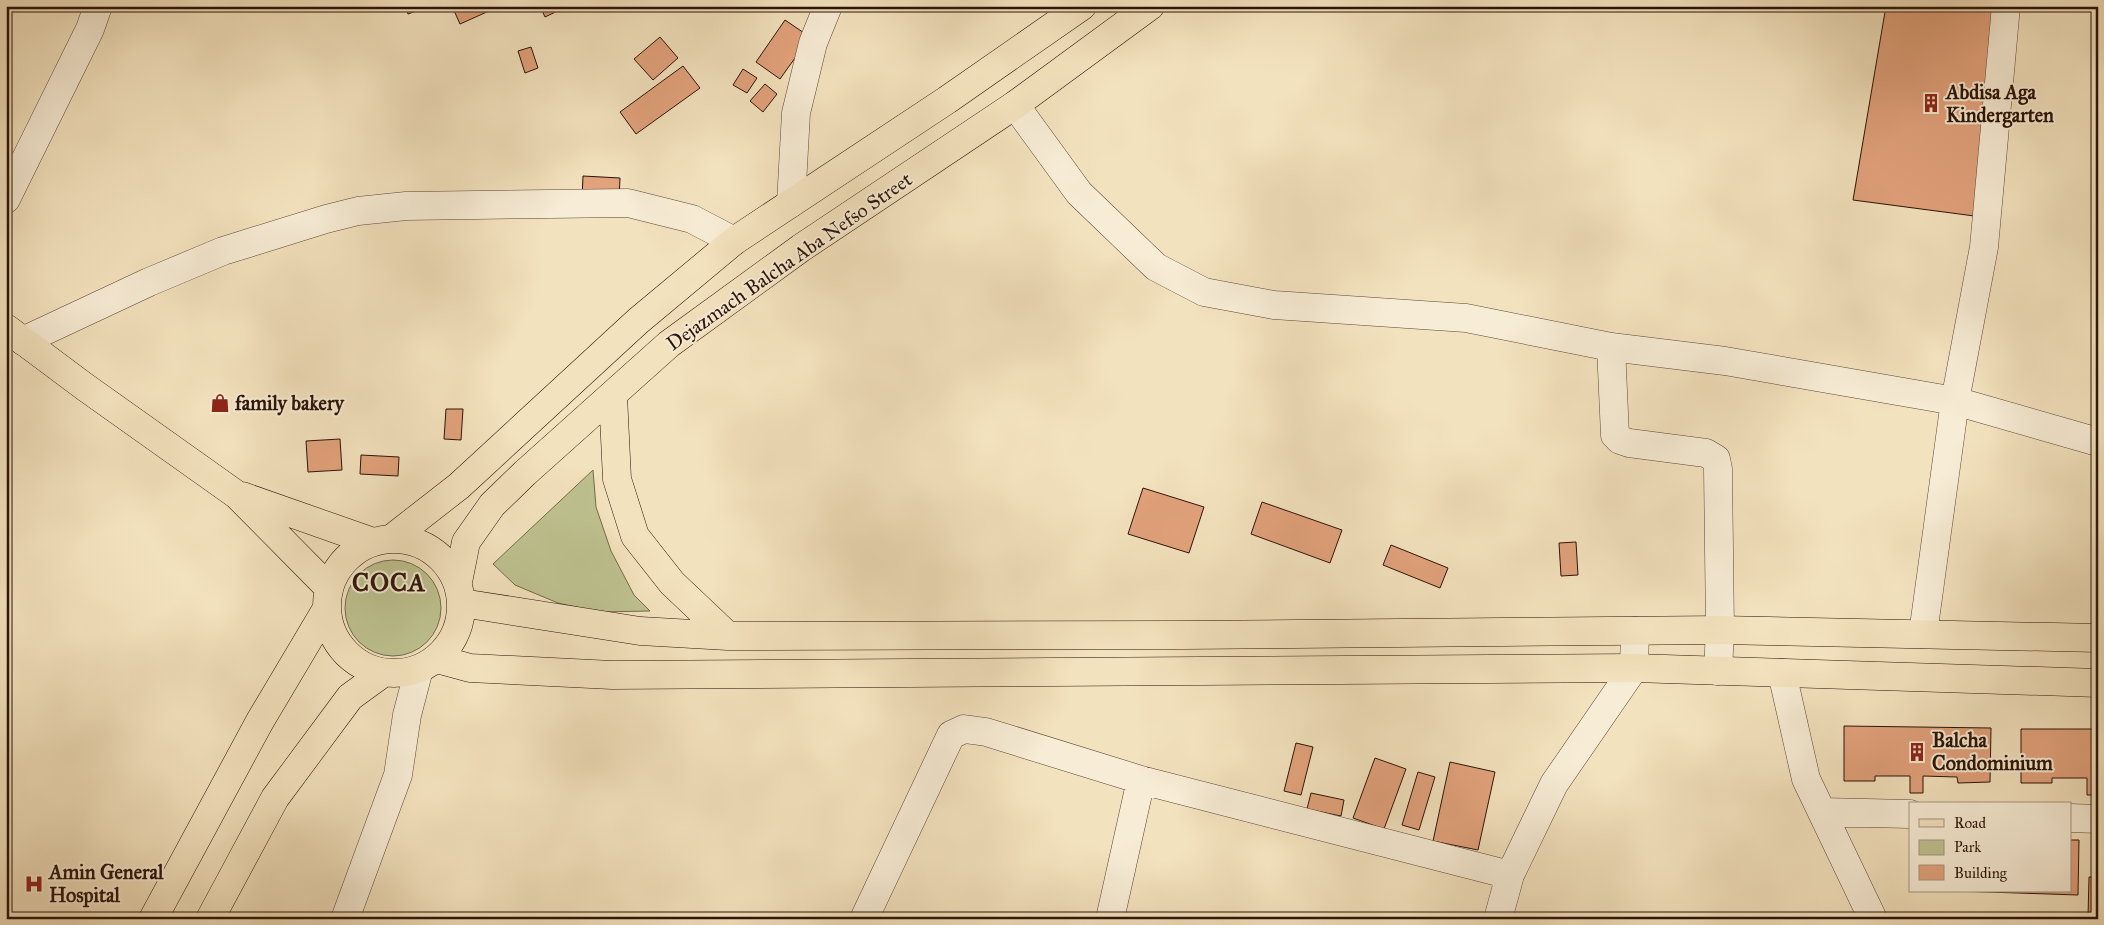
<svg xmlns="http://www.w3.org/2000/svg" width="2104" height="925" viewBox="0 0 2104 925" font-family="'IM FELL Great Primer',serif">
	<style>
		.green { fill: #bec290; stroke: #746a4c }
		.building { fill: #e2a27c; stroke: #2b1307 }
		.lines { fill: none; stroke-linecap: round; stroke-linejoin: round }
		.minor-casing { stroke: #5d4735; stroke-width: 29 }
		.major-casing { stroke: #2b1307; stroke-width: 29 }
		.minor { stroke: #f7ecd5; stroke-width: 28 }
		.major { stroke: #f3e2be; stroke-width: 28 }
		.labels { text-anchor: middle; stroke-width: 4; stroke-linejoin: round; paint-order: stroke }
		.poi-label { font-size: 20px; font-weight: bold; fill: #2b1307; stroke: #f7ecd5; text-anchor: start }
		.street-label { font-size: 20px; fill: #2b1307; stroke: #f7ecd5 }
		.district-label { font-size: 25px; font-weight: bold; letter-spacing: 1px; fill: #2b1307; stroke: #f7ecd5 }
	</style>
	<rect width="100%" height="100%" fill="#f3e2be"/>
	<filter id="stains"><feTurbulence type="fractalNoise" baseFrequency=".004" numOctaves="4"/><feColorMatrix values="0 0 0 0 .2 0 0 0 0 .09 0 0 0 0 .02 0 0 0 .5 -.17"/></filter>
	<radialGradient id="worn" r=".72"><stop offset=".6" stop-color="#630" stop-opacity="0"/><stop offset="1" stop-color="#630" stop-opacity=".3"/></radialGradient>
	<!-- green -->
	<path class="green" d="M593,470l3,37 15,44 23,44 16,16 -51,1 -41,-9 -43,-18 -22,-21z
		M345 608a48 48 0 1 1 96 0a48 48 0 1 1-96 0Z"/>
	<!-- building -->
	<path class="building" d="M405,6h25l-22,8z
		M452,6h35l2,5 -29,13z
		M540,6h25l1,1 -21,10z
		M1886,6h115l-19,211 -129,-17z
		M785,20l25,17 -30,42 -24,-17z
		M660,37l18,21 -25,22 -19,-21z
		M531,47l7,21 -13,5 -7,-22z
		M683,66l17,22 -64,46 -16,-22z
		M743,69l14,9 -10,15 -14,-8z
		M765,84l12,10 -14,18 -13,-11z
		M583,176l37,2 -1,22 -37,-2z
		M446,409h17l-2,31 -17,-1z
		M340,439l2,31 -34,2 -2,-31z
		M361,455l38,2 -1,19 -38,-2z
		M1143,488l61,19 -15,46 -61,-19z
		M1262,502l80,28 -12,33 -79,-29z
		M1576,542l2,33 -17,1 -2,-33z
		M1391,545l57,23 -8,20 -57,-23z
		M1844,726l147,2 -1,54 -32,1 -1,-6 -34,-1v17h-13v-17h-35v5h-31z
		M2021,729h77v66h-11v-17h-35v5h-31z
		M1296,743l17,4 -12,48 -17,-4z
		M1375,758l31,11 -22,60 -31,-11z
		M1450,762l45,10 -17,78 -45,-9z
		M1418,772l17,5 -16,53 -17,-5z
		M1311,793l33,7 -3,16 -34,-7z
		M2070,840h9l-1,55 -121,-4h113z
		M2089,877h9v40h-10z"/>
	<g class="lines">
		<!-- minor casing -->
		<g class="minor-casing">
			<path id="minor" d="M1015,105l64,88 77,74 48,25 70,13 192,13 145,29 114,14 230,40 29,-154 22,-241
				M6,199l84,-170 8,-23
				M791,203l5,-90 17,-70 15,-37
				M23,341l126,-59 74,-31 103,-32 32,-8 48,-5 222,-3 64,16 42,22
				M1611,347l4,88 5,5 9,3 77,10 10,6 2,10 2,161 -2,41
				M1923,634l32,-233 143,41
				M1782,673l24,106 67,140
				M1822,812l88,2
				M2070,818l28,1
				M345,919l53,-144 9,-60 12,-46
				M864,919l87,-184 13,-6 22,3 155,48 369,95
				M1110,919l31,-139
				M1498,919l12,-44 44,-91 80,-116 1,-37"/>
		</g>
		<!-- major casing -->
		<g class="major-casing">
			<path id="major" d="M6,328l79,59 152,108 92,93
				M613,396l4,83 18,57 37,47 56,53
				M242,496l131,46
				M327 606a67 67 0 1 1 134 0a67 67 0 1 1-134 0Z
				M391,539l68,-53 179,-165 96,-80 213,-141 135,-94
				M458,582l8,-40 26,-37 33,-32 144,-129 132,-96 214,-143 135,-99
				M462,603l178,28 88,5 456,-1 536,-5 378,8
				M437,659l33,9 142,7 1022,-7 464,15
				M153,919l107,-198 66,-111
				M210,919l65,-121 75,-101 33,-24"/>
		</g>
		<!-- minor -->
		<use href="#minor" class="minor"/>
		<!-- major -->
		<use href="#major" class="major"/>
	</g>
	<!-- icons -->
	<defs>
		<g id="building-bare" transform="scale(1.5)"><path d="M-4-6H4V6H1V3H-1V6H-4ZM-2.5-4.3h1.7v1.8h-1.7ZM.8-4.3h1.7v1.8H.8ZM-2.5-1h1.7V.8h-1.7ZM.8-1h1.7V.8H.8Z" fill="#8f2418" stroke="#f7ecd5" stroke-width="2.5" paint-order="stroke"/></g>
		<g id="shop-bare" transform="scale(1.5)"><path d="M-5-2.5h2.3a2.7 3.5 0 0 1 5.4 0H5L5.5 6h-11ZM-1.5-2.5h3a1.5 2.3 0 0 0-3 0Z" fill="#8f2418" stroke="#f7ecd5" stroke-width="2.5" paint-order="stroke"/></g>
		<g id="hospital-bare" transform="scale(1.5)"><path d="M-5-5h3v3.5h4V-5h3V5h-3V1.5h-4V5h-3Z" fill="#8f2418" stroke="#f7ecd5" stroke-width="2.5" paint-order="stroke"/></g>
	</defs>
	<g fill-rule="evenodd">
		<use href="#building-bare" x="1931" y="103"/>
		<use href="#shop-bare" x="220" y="403"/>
		<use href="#building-bare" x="1917" y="752"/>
		<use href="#hospital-bare" x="34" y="884"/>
	</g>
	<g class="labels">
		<!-- poi labels -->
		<g class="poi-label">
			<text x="1946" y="99">Abdisa Aga<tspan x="1946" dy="23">Kindergarten</tspan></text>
			<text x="235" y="410">family bakery</text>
			<text x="1932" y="747">Balcha<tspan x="1932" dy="23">Condominium</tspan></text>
			<text x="49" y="879">Amin General<tspan x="49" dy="23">Hospital</tspan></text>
		</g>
		<!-- street labels -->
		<g class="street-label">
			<text transform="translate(789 261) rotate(-35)" y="7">Dejazmach Balcha Aba Nefso Street</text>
		</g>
		<!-- district labels -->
		<g class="district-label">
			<text x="389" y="591">COCA</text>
		</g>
	</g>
	<!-- margin -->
	<rect width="2104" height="925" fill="none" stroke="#f3e2be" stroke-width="25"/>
	<rect x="8" y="8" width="2089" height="910" fill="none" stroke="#2b1307" stroke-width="2.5"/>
	<rect x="12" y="12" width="2079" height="900" fill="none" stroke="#2b1307"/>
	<!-- legend -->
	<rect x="1909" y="802" width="162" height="90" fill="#f7ecd5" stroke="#a59583"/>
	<rect x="1919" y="819" width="25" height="8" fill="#f3e2be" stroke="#a59583"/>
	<text x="1954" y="828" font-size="15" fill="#2b1307">Road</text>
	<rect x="1919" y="840" width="25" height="15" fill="#bec290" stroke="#a59583"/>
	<text x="1954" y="852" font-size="15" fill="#2b1307">Park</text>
	<rect x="1919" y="865" width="25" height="15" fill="#e2a27c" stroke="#a59583"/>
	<text x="1954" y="878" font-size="15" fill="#2b1307">Building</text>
	<rect width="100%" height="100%" filter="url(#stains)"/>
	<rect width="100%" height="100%" fill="url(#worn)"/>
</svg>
